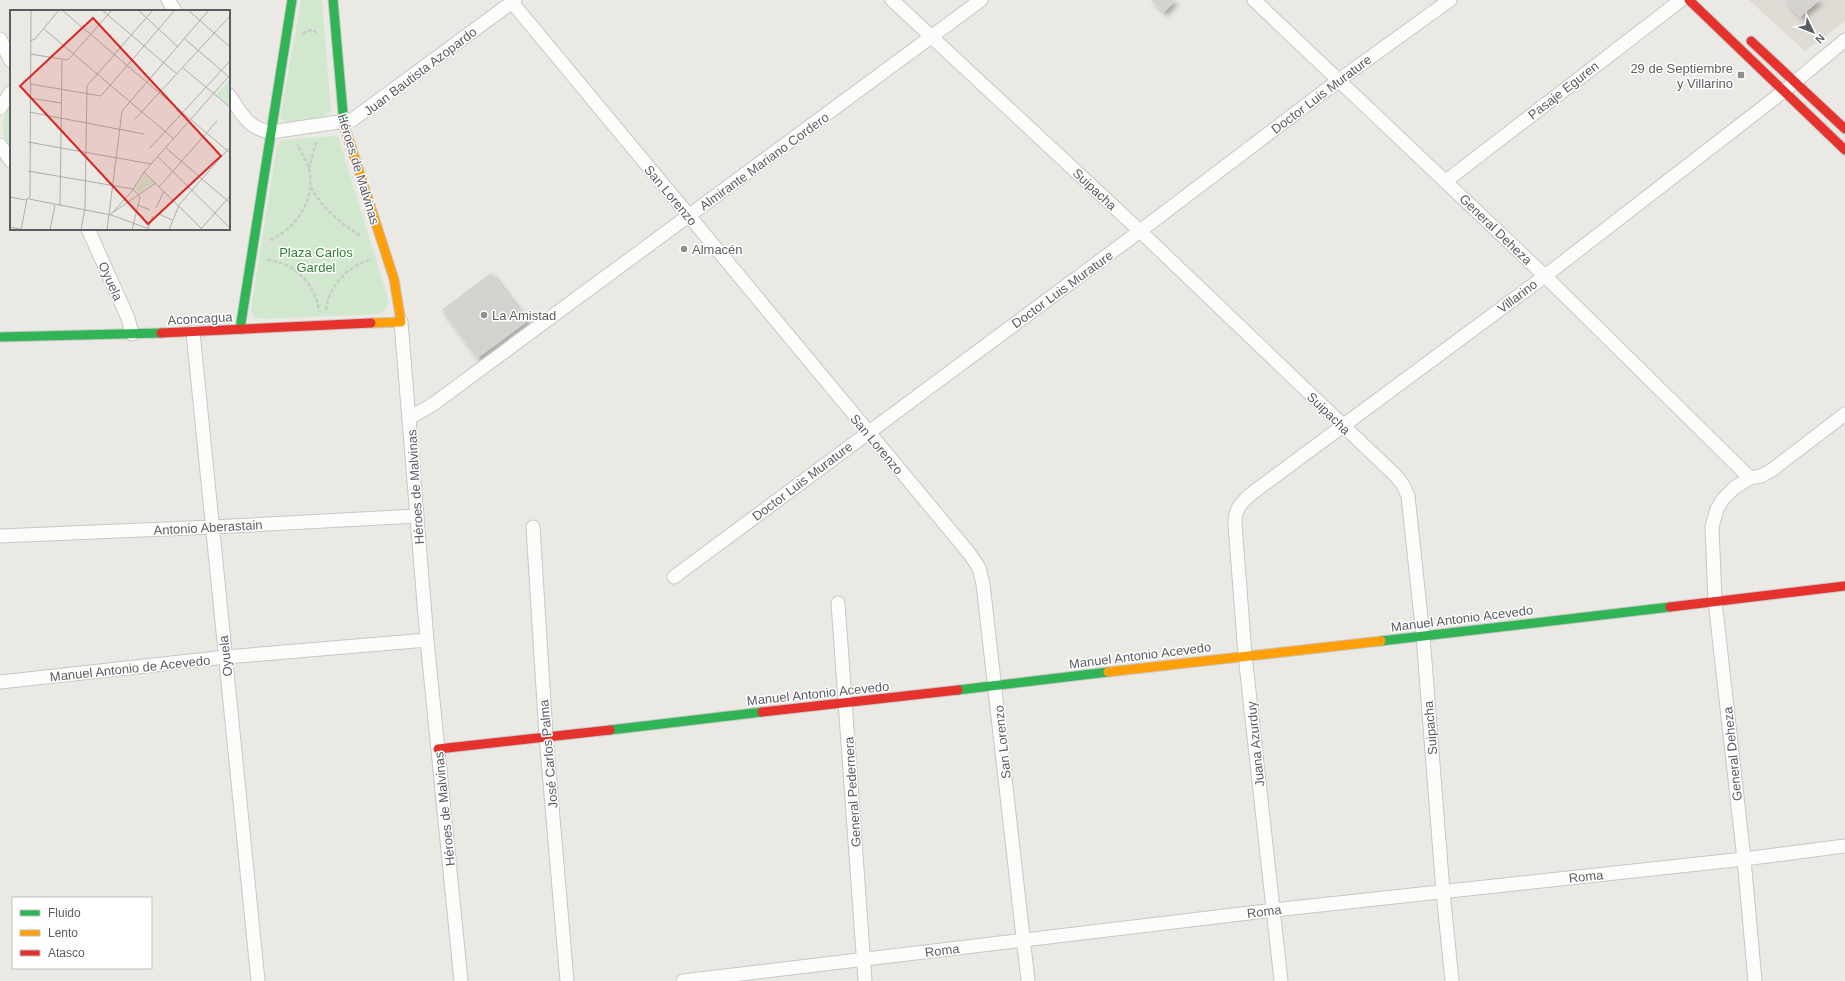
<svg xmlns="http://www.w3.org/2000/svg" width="1845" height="981" viewBox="0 0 1845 981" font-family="Helvetica,sans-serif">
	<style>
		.education { fill: #dedbd4 }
		.green { fill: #d2e8ce }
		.building { fill: #d4d2cf; stroke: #dad7d3; filter: url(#shadow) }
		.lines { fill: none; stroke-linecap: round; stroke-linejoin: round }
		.street-casing { stroke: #c7c7c7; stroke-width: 15 }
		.fast-casing { stroke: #c8c8c8; stroke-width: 11 }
		.slow-casing { stroke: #c8c8c8; stroke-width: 11 }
		.jam-casing { stroke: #c8c8c8; stroke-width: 11 }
		.path { stroke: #c7ccc9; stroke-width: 2.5; stroke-dasharray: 4 2; stroke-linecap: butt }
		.street { stroke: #fcfcfb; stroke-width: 13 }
		.fast { stroke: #30b455; stroke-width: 9 }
		.slow { stroke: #ff9f0a; stroke-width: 9 }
		.jam { stroke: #e5322d; stroke-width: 9 }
		.poi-dot { fill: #8d8f90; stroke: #fff; stroke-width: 1.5 }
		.labels { text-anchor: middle; stroke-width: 3; stroke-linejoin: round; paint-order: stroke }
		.poi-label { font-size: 13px; fill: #5a5e63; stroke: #fff; text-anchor: start }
		.street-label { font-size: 13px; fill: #5a5e63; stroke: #fff }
		.park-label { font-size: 13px; fill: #31842f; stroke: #fff }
		.inset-road { fill: none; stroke: #adadac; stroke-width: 1 }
		.view { fill: #d62828; fill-opacity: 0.15; stroke: #d62828; stroke-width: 2 }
		.inset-edge { fill: none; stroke: #5a5e63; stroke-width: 2 }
	</style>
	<defs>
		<filter id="shadow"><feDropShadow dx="3.5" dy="3.5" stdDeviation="2" flood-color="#0004"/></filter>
	</defs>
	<rect width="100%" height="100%" fill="#ebe9e4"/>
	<!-- education -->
	<path class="education" d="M1749,0h96v21l-40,30z"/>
	<!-- green -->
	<path class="green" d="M301,0h21l9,111c-9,9 -39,14 -51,8z
		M11,102v52c-10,-18 -11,-35 0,-52z
		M333,136l5,1 51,164 -3,8 -7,5 -119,5 -7,-3 -2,-7 26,-163 5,-6z"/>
	<!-- building -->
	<path class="building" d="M1151,0h24l-11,12z
		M1785,0h34l-19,17z
		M491,273l36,48 -50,37 -35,-48z"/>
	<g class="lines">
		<!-- street casing -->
		<g class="street-casing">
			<path id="street" d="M168,0l7,11
				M510,0l459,553 10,15 4,16 45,397
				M892,0l248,231 256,245 7,9 5,11 15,140 20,256 9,89
				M1254,0l291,276 205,202
				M0,39l11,22
				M229,95c12,18 19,34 42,37l81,-12 163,-120
				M0,108l11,-16
				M0,145l11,16
				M1446,181l235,-181
				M88,229l40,89 4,16
				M401,322l26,318 34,341
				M193,332l65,649
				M409,418l23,-13 549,-405
				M533,527l13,209 21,245
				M0,536l212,-9 205,-11
				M674,577l466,-346 199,-151 111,-80
				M838,603l27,378
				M0,682l226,-25 201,-17
				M683,981l591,-71 470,-51 101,-13
				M1281,981l-36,-326 -10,-131c-1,-14 6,-21 16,-30l294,-218 239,-185 61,-51
				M1755,981l-11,-122 -29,-258 -3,-74 5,-18 6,-10 11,-11 16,-10 11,-2 11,-6 73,-56"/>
		</g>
		<!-- fast casing -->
		<g class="fast-casing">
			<path id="fast" d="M333,0l11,125
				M240,329l52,-329
				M0,337l161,-4
				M1381,641l289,-34
				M958,690l150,-18
				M610,730l152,-18"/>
		</g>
		<!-- slow casing -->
		<g class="slow-casing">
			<path id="slow" d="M344,125l50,154 7,43 -30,1
				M1108,672l273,-31"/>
		</g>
		<!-- jam casing -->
		<g class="jam-casing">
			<path id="jam" d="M1689,0l156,150
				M1751,41l94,88
				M161,333l210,-10
				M1670,607l175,-21
				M762,712l196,-22
				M438,749l172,-19"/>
		</g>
		<!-- path -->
		<path class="path" d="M303,34l4,-3 6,-1 6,5
			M309,169l7,-27
			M311,187c12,23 30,36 51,50
			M270,240c27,-12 46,-41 39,-71 -2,-8 -8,-17 -12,-25
			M267,260c29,3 48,24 52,51
			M326,310c3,-25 22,-44 46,-51"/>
		<!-- street -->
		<use href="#street" class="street"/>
		<!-- fast -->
		<use href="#fast" class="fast"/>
		<!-- slow -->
		<use href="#slow" class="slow"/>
		<!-- jam -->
		<use href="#jam" class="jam"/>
	</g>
	<!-- markers -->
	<g class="poi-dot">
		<rect x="1737" y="71" width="8" height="8" rx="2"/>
		<circle cx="684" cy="249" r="4"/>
		<circle cx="484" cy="315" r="4"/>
	</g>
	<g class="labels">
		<!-- poi labels -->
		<g class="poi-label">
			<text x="1733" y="73" text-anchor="end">29 de Septiembre<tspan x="1733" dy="15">y Villarino</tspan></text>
			<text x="692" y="254">Almacén</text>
			<text x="492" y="320">La Amistad</text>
		</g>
		<!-- street labels -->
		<g class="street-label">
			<text transform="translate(420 71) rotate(-37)" y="5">Juan Bautista Azopardo</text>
			<text transform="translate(1563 90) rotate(-38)" y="5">Pasaje Eguren</text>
			<text transform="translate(1321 94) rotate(-37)" y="5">Doctor Luis Murature</text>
			<text transform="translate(764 161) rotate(-36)" y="5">Almirante Mariano Cordero</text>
			<text transform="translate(359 169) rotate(73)" y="5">Héroes de Malvinas</text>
			<text transform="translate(1095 189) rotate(43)" y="5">Suipacha</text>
			<text transform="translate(671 195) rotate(50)" y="5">San Lorenzo</text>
			<text transform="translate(1496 229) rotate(44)" y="5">General Deheza</text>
			<text transform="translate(111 281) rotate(66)" y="5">Oyuela</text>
			<text transform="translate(1062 289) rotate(-36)" y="5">Doctor Luis Murature</text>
			<text transform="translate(1517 296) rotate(-37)" y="5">Villarino</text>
			<text transform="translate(200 318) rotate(-3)" y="5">Aconcagua</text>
			<text transform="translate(1329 413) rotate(44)" y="5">Suipacha</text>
			<text transform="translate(877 444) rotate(50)" y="5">San Lorenzo</text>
			<text transform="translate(802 481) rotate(-37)" y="5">Doctor Luis Murature</text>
			<text transform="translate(415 487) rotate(-94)" y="5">Héroes de Malvinas</text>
			<text transform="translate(208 527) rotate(-3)" y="5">Antonio Aberastain</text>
			<text transform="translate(1462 618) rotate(-7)" y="5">Manuel Antonio Acevedo</text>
			<text transform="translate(1140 655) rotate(-7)" y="5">Manuel Antonio Acevedo</text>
			<text transform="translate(225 656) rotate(-96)" y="5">Oyuela</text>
			<text transform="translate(130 668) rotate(-6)" y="5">Manuel Antonio de Acevedo</text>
			<text transform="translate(818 693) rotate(-6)" y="5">Manuel Antonio Acevedo</text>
			<text transform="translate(1430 728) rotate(-95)" y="5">Suipacha</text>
			<text transform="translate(1002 742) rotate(-96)" y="5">San Lorenzo</text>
			<text transform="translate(1255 744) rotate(-96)" y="5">Juana Azurduy</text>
			<text transform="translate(548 754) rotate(-95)" y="5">José Carlos Palma</text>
			<text transform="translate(1732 754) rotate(-96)" y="5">General Deheza</text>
			<text transform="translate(852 792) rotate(-94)" y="5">General Pedernera</text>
			<text transform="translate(444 809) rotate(-96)" y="5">Héroes de Malvinas</text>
			<text transform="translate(1586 876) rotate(-6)" y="5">Roma</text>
			<text transform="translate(1264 911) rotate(-7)" y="5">Roma</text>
			<text transform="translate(942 950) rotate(-7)" y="5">Roma</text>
		</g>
		<!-- park labels -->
		<g class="park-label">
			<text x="316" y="257">Plaza Carlos<tspan x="316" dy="15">Gardel</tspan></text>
		</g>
	</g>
	<!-- overview -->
	<g transform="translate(10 10)">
		<rect width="220" height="220" fill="#ebe9e4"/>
		<path d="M220,69v26l-14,-10zM134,164l10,9 -15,10 -4,-4z" fill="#d2e8ce"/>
		<path class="inset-road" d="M52,0l168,143M92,0l75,64M128,0l40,37M178,0l42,37M34,19l130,110M175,29l44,38M20,31l5,-2 24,-29M20,44l38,6 44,-50M173,58l47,39M20,74l71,12 74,-86M20,88l31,5M19,102l115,22M125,109l95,-103M18,132l123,22M140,138l80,-87M156,138l64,55M148,147l71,70M18,161l105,18 7,8 -8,33M134,162l59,58M149,177l58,-66M0,187l15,3 5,-3 1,-187M19,189l82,16 41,15M128,195l12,5M50,196l2,-146M146,198l8,-17M103,202l19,-21 12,-19 86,-97M149,204l13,6M99,205l47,-32M0,217l14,3M138,218l5,-12M11,220l6,-31M40,220l5,-25M71,220l4,-22 2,-122 66,-76M97,220l15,-119 87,-101M159,220l10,-25 51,-58M190,220l30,-34"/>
		<path class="view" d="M83,8l128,138 -73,68 -128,-138z"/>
		<rect width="220" height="220" class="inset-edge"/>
	</g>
	<!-- legend -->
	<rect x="12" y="897" width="140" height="72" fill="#ffffff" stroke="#bdbfc1"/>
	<rect x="20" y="910" width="20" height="6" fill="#30b455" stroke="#bdbfc1"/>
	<text x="48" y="917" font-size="12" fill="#5a5e63">Fluido</text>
	<rect x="20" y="930" width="20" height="6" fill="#ff9f0a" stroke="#bdbfc1"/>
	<text x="48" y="937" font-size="12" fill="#5a5e63">Lento</text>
	<rect x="20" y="950" width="20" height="6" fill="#e5322d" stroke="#bdbfc1"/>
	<text x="48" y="957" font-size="12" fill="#5a5e63">Atasco</text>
	<!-- north arrow -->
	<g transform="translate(1813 32) rotate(133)" stroke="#ffffff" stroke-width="3" paint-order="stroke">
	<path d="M0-3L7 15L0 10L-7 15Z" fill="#5a5e63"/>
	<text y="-6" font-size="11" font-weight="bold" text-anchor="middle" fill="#5a5e63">N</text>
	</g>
</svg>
